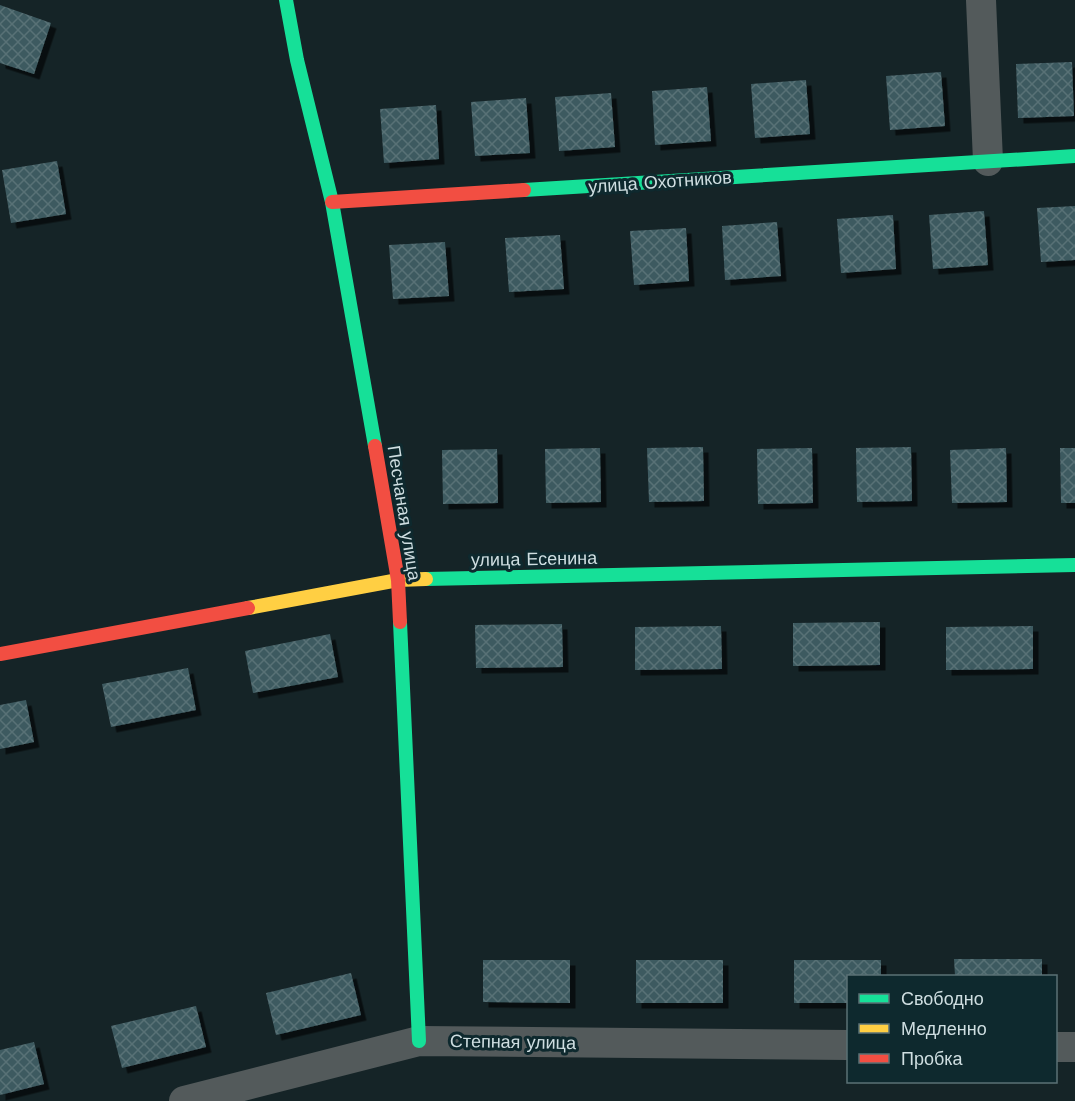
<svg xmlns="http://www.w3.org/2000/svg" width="1075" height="1101" viewBox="0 0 1075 1101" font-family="'Work Sans',sans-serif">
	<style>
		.building { fill: url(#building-cross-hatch); filter: url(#shadow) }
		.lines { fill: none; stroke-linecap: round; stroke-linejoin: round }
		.street { stroke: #535a5b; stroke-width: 30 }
		.fast { stroke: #16e098; stroke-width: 14 }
		.slow { stroke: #ffcf43; stroke-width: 14 }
		.jam { stroke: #f24e42; stroke-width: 14 }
		.labels { text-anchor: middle; stroke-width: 6; stroke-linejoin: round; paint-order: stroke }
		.street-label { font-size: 18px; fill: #cfdee1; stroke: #0e292e }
	</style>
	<defs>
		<pattern id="building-cross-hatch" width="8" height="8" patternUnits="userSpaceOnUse" patternTransform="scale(1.5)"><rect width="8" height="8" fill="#3e5a60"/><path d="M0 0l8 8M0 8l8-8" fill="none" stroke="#597176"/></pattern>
		<filter id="shadow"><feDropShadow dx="5.5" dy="5.5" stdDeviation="0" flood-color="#0009"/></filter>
	</defs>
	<rect width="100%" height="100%" fill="#152427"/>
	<!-- building -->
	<path class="building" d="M0,5l51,18 -17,51 -34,-11z
		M1072,62l2,54 -56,2 -2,-54z
		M941,72l4,54 -55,4 -4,-54z
		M806,80l4,54 -55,4 -4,-54z
		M707,87l4,54 -56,4 -3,-54z
		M611,93l4,54 -56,4 -4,-54z
		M526,98l4,55 -55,3 -4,-54z
		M436,105l3,54 -55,4 -4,-54z
		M57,161l9,53 -55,9 -9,-53z
		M1075,206v54l-34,2 -4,-54z
		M984,211l4,54 -55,4 -4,-54z
		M893,215l3,54 -55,4 -4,-54z
		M777,222l4,54 -56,4 -3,-54z
		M686,228l3,53 -55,4 -4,-54z
		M560,235l4,54 -55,3 -4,-54z
		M445,242l4,54 -56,3 -4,-54z
		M703,447l1,54 -55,1 -2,-54z
		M911,447l1,54 -55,1 -1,-54z
		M600,448l1,54 -55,1 -1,-54z
		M812,448l1,55 -55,1 -1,-55z
		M1006,448l1,54 -55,1 -2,-53z
		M1060,448h15v55h-14z
		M497,449l1,54 -55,1 -1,-54z
		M880,622v43l-87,1v-43z
		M562,624l1,43 -87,1 -1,-43z
		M721,626l1,43 -87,1v-43z
		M1033,626v43l-87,1v-43z
		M330,634l8,43 -85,16 -8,-42z
		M188,668l8,42 -85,17 -9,-43z
		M26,700l8,42 -34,7v-44z
		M954,959h88v17h-87z
		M483,960h87v43l-87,-1z
		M636,960h87v43h-87z
		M794,960h87v16h-33v27h-54z
		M351,973l10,42 -85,20 -10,-42z
		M196,1006l10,41 -84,21 -11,-42z
		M34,1042l10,42 -44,11v-45z"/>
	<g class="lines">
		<!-- street -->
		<path class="street" d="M981,0l7,161
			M1056,1047h19
			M184,1101l235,-60 429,4"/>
		<!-- fast -->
		<path class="fast" d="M286,0l11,60 35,142 43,244
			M524,190l551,-34
			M426,579l649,-14
			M400,622l19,419"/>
		<!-- slow -->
		<path class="slow" d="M248,608l150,-28 28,-1"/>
		<!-- jam -->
		<path class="jam" d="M332,202l192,-12
			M375,446l23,134 2,42
			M0,654l248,-46"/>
	</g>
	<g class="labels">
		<!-- street labels -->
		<g class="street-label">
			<text transform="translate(660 182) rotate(-4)" y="6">улица Охотников</text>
			<text transform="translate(404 513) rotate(81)" y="6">Песчаная улица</text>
			<text transform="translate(534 559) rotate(-1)" y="6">улица Есенина</text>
			<text transform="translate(513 1042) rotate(1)" y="6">Степная улица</text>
		</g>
	</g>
	<!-- legend -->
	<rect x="847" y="975" width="210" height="108" fill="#0e292e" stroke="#5b7176" stroke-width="1.5"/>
	<rect x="859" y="994" width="30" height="9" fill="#16e098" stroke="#5b7176" stroke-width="1.5"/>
	<text x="901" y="1005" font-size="18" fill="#cfdee1">Свободно</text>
	<rect x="859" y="1024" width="30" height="9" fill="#ffcf43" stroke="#5b7176" stroke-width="1.5"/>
	<text x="901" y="1035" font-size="18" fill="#cfdee1">Медленно</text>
	<rect x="859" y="1054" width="30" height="9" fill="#f24e42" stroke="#5b7176" stroke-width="1.5"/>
	<text x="901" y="1065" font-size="18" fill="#cfdee1">Пробка</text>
</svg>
